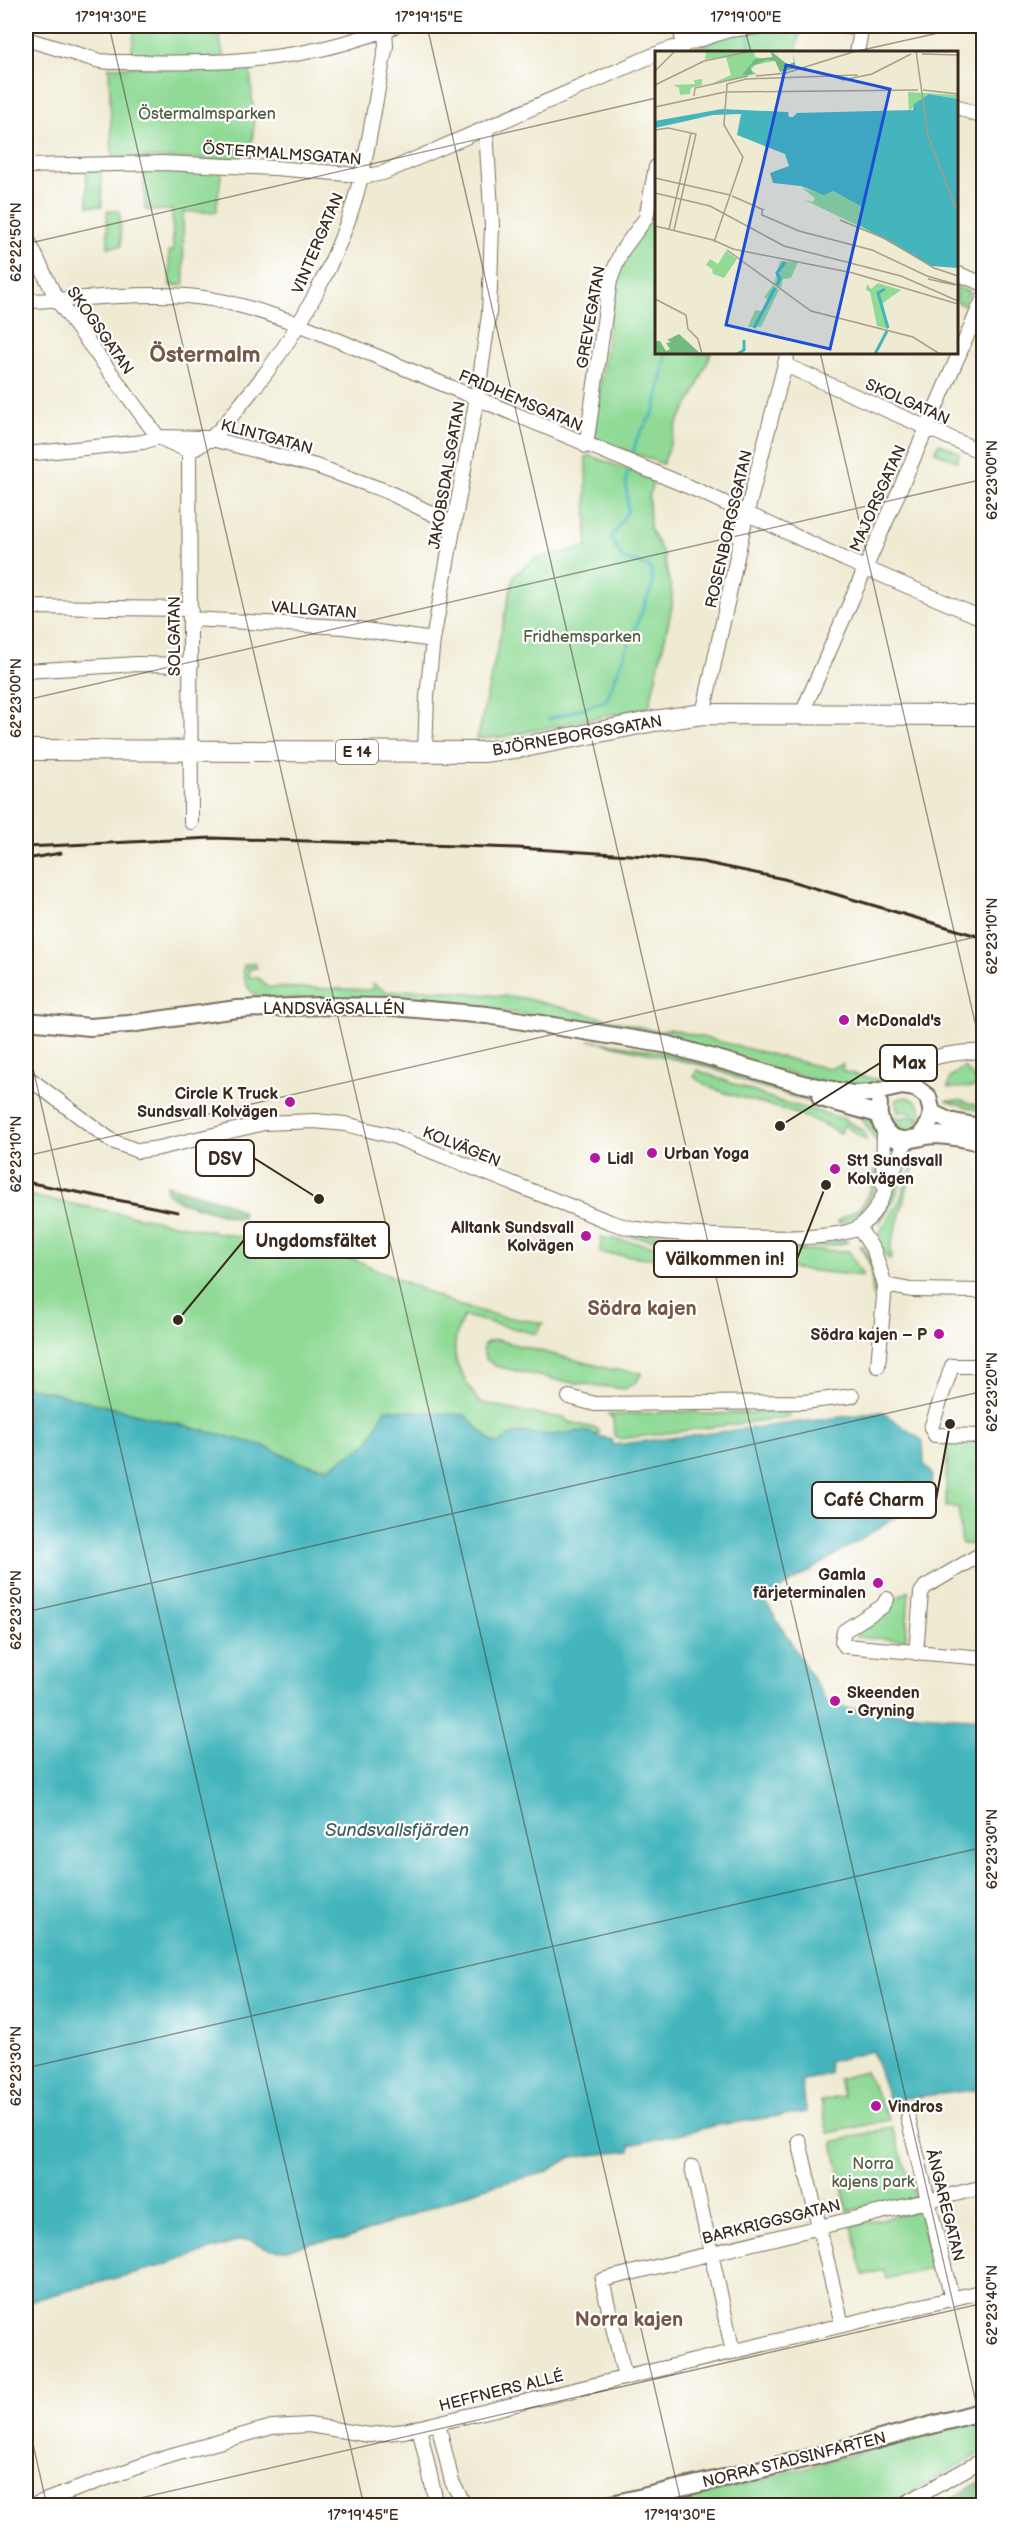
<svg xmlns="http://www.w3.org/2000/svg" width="1009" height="2531" viewBox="0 0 1009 2531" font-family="'Balsamiq Sans',sans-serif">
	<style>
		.green { fill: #90da96; stroke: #66825a; stroke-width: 1.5 }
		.forest { fill: #74ba7f; stroke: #58724e; stroke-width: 1.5 }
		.water { fill: #45b5bd; stroke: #40706e; stroke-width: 1.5 }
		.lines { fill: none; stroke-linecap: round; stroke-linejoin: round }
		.stream { stroke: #45b5bd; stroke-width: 3 }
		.minor-casing { stroke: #7a6d5d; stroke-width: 16 }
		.major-casing { stroke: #7a6d5d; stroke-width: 20 }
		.highway-casing { stroke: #7a6d5d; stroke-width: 22 }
		.minor { stroke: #fff; stroke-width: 14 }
		.major { stroke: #fff; stroke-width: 16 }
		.highway { stroke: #fff; stroke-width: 20 }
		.rail { stroke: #3b2a1e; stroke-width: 3 }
		.ticks { fill: none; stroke: #3b2a1e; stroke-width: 1.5; stroke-opacity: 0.45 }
		.poi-dot { fill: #b5179e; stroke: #fff; stroke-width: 2 }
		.labels { text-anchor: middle; stroke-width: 4.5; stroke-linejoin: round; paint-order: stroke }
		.shield { fill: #fff; stroke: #766a62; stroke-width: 1.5 }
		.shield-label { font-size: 15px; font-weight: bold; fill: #3b2a1e }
		.park-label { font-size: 16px; fill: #545f42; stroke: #fff }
		.street-label { font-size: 16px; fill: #3b2a1e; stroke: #fff }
		.poi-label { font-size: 16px; font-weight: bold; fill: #3b2a1e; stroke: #fff; text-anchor: start }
		.water-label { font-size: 18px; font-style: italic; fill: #3f625e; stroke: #fff }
		.quarter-label { font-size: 20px; font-weight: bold; fill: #775746; stroke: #fff }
		.district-label { font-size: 22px; font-weight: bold; fill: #775746; stroke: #fff }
		.inset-river { fill: none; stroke: #45b5bd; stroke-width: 3 }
		.inset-road { fill: none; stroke: #a79d8a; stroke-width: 1.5 }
		.view { fill: #1d4ed8; fill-opacity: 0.15; stroke: #1d4ed8; stroke-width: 3 }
		.inset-edge { fill: none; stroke: #3b2a1e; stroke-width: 3 }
		.leader { fill: none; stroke: #3b2a1e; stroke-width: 2 }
		.callout-dot { fill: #3b2a1e; stroke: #fff; stroke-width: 2 }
		.callout { fill: #fff; stroke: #3b2a1e; stroke-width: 2 }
		.callout-label { font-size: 18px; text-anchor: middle; font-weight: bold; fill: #3b2a1e }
		.neatline { fill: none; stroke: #3b2a1e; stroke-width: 2 }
		.ticks-label { font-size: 15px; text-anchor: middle; fill: #3b2a1e }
	</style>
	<rect width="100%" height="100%" fill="#fff"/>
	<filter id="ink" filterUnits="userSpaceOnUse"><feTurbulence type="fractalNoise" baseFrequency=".0167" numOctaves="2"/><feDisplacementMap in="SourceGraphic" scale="12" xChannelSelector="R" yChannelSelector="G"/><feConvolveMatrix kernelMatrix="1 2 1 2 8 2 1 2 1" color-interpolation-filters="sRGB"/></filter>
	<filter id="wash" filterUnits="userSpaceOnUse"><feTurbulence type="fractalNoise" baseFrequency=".008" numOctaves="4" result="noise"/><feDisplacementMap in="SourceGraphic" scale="24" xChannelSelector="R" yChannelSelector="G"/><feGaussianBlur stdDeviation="1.35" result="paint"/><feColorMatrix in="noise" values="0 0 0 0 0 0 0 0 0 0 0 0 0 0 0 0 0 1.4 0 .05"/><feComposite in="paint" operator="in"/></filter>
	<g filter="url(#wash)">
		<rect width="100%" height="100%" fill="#efead2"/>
		<!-- green -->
		<path class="green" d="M135,26h82l7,32 -93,-1z
			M801,27l-5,25h-111l46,-18z
			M250,66l4,58 -4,37 -138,-4 -3,-90z
			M144,166l78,2 -6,44h-33l1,73 -14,1 -1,-35h4v-6l-1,-35h-27z
			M86,167h15l1,39h-14z
			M656,196v156l55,1 -17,42 -16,26 -15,43 -69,-26 -1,-6 23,-152 4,-14z
			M107,211h13l1,35 -13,1z
			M956,287l13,5 -5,13 -7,-3z
			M939,443l21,10 -3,8 -22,-9z
			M589,455l64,25 -4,18 1,31 13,24 9,41v13l-23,100 -147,30 -25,2 37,-164 22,-17 51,-11 -1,-90z
			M254,963l3,5 -8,1v8l10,1 9,9 105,3v-6l14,8 38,-3 98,9 137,34 10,-3 147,37 14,2 12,-4 -1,7 37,9 7,-17 17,4 2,6 -3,7 -50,9 -268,-67 -110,-14 -135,-9 -78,-1c-13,-5 -20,-20 -17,-33z
			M589,1040l74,12 71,20 43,17 58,17 36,13 6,12 1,11c-9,-7 -10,-19 -20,-26l-106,-32 -46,-18z
			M964,1067l18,20 -34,1 2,-10z
			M697,1070l84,32 61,16 22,13 2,9 -22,-15 -5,8c-28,-17 -58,-24 -89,-33 -21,-6 -39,-10 -56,-23z
			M905,1097c12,2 17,8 17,21h-4l-9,-6h-11l-3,-12z
			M946,1100h13l24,7v5z
			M892,1116l9,2 9,-2 11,5c-7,11 -17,13 -28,6l-4,-10z
			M900,1159l8,4 -15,39 -14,21z
			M877,1163l3,8c-6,21 -16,50 -42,52v-2l22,-13 10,-17z
			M912,1168h1l-23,81 2,7 -3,3 -11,-13 -2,-8 23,-36z
			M26,1195l327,64 104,46 42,11 44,7 -7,11 -72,-18c-20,38 -5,54 15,86l38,9 47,7 6,4 27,7 3,3 -2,3 -15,-4 -30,4 -31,-2 -12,2 -11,9 -7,-2 -27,-27 -97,28 -39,25 -25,-4 -43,-19 -235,-59z
			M622,1232l189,10 33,-2 4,2c-21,7 -47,3 -69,3 -52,-2 -105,0 -157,-10z
			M601,1237l59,10 189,4 14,25 -144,-15 -1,4 -118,-12z
			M860,1246h3c10,16 17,34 12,53l-2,-2 -2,-31z
			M497,1340l113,29 32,4 -5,8 -12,8 -64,-8 -66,-15 -10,-8 -2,-7 1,-7 6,-3z
			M697,1411l3,3 86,-2 4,5 -170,22 -6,-4 -1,-16 -5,-4z
			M947,1440h36v104h-21l-4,-37h-12z
			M909,1591l-3,47 -3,2 -47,-3 1,-8 35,-21 -3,-6z
			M865,2071l24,49 -61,13 -7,-32 22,-5 -4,-17z
			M892,2127l24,71 -69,13 -14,-69z
			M919,2210l14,58 -47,11 -2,-9 -21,5 -11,-49z
			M983,2419v33l-94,53 -225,1z"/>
		<!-- forest -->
		<path class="forest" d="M166,1185l59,17 18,10 -1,6h-8l-53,-16 -15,-10z
			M983,2480v25h-44z"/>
		<!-- water -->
		<path class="water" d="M26,1386l235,59 43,19 25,4 39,-25 17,-34 80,6 27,27 7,2 11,-9 12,-2 31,2 30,-4 29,9 1,5 269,-33 41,29 1,23 8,11 -2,21 -166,103 66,108 153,12v370l-94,11 -17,-49 -44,11 2,11 -29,9 5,30 -88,13 -88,20v6l-58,6 -28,16 -61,15 -137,51 -30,3 -30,8 -17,-1 -19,-9 -11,1 -78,25 -135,36z"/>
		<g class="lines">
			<!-- stream -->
			<path class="stream" d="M748,52l2,-17
				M633,453l4,-15 18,-28 12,-58
				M549,719l57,-18 47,-117 -3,-17 -27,-8 -12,-21 17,-27 -2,-31 2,-9"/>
		</g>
	</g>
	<g filter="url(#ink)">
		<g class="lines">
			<!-- minor casing -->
			<g class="minor-casing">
				<path id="minor" d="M842,26l20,3
					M26,39l74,22 12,1c80,1 158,3 236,-20 16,-5 32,-9 47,-16
					M681,50l2,-24
					M661,52l68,-22 35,-4
					M857,52l5,-26
					M956,106l28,12
					M26,166l136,-3 113,5 72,6 14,3 22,-4 273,-119
					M26,236l31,64 101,137 31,14c25,-10 40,-32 56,-52 52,-61 97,-144 116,-222 10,-43 16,-87 25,-131l-1,-16
					M956,273l28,11
					M26,301c53,-1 108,-9 161,-5 39,3 75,16 112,28l400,167 145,68 140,60
					M785,365l199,88
					M586,446l24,-165 11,-29 25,-34 10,-51
					M189,451l2,371
					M26,454l117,-12 15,-5 50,1 108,28 70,25 67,33
					M26,607l165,2
					M191,619l153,8 89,13
					M26,671l111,-7 54,1
					M804,713l2,-9 178,-407
					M703,714l42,-194 43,-168
					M425,752l2,-56 6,-56 45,-249 11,-76 3,-89 -6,-96
					M26,1076l86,65 26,10 21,-3 105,-25 51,-2 30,3 48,12 217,86c9,3 18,6 27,7 37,6 195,17 222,-2 27,-19 32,-61 48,-87
					M913,1087c2,-6 2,-14 5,-19 9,-14 50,-17 66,-16
					M883,1184l1,-54
					M859,1228l15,23 11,34 26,5 73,1
					M878,1366l7,-81
					M984,1366h-32l-21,62 4,7 49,1
					M569,1397l26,7 209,-2 48,-6
					M887,1599l-4,7 -39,25 -2,10 3,5 139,12
					M916,1653l5,-60 4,-6 51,-30 8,-2
					M908,2118l44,181
					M799,2141l43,184
					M692,2167l41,185
					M625,2378l-23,-98 382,-93
					M438,2423l14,59 13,24
					M419,2427l18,79
					M30,2506l135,-49 107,-30 37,-2 60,10 35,-4 580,-140
					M901,2506l83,-47"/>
			</g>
			<!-- major casing -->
			<g class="major-casing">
				<path id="major" d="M26,1021l64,6 39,-3 108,-15 82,-3 74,1 94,8 182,30 134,39 50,10 18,-1 31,-7 14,2 12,9 4,16 -3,11 -8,11
					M821,1098l57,16
					M879,1104c-2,17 6,36 26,36 11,-1 20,-5 32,-5 16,1 31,4 47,8
					M932,1113l17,8 35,7
					M604,2506l209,-49 171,-46"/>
			</g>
			<!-- highway casing -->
			<g class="highway-casing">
				<path id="highway" d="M26,750l457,2 46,-6 125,-25 49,-7 281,1"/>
			</g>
			<!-- minor -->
			<use href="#minor" class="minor"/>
			<!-- major -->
			<use href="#major" class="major"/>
			<!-- highway -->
			<use href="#highway" class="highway"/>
			<!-- rail -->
			<path class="rail" d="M26,847l187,-9 305,10 128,8 56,6 82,17 200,59
				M26,859l35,-6
				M26,1182l152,30"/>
		</g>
	</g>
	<!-- ticks -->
	<path class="ticks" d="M109,26l573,2480M427,26l557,2411M744,26l7,26M853,52l117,-26M26,244l630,-146M820,352l164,709M26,700l958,-221M26,1038l338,1468M26,1156l958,-221M26,1612l958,-221M26,2068l958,-221M26,2413l21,93M106,2506l878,-203"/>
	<!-- markers -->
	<g class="poi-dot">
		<circle cx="844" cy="1020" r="6"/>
		<circle cx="290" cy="1102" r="6"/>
		<circle cx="652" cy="1153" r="6"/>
		<circle cx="595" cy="1158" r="6"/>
		<circle cx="835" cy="1169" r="6"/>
		<circle cx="586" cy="1236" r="6"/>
		<circle cx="939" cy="1334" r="6"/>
		<circle cx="878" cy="1583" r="6"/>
		<circle cx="835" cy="1701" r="6"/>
		<circle cx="876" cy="2106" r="6"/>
	</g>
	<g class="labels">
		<!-- shield labels -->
		<rect class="shield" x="336" y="740" width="42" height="24" rx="4.5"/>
		<g class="shield-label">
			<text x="357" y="757">E 14</text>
		</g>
		<!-- park labels -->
		<g class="park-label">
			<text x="207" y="119">Östermalmsparken</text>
			<text x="582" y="642">Fridhemsparken</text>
			<text x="873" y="2169">Norra<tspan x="873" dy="18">kajens park</tspan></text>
		</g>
		<!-- street labels -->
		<g class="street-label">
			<text transform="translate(282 153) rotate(4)" y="6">ÖSTERMALMSGATAN</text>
			<text transform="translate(317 243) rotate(-67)" y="6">VINTERGATAN</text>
			<text transform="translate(590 317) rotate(-80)" y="6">GREVEGATAN</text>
			<text transform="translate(101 330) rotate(55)" y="6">SKOGSGATAN</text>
			<text transform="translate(521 400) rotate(23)" y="6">FRIDHEMSGATAN</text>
			<text transform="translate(908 401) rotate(24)" y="6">SKOLGATAN</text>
			<text transform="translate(267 436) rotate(15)" y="6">KLINTGATAN</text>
			<text transform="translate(446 475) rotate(-80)" y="6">JAKOBSDALSGATAN</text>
			<text transform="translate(877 498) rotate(-66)" y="6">MAJORSGATAN</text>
			<text transform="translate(728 529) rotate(-77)" y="6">ROSENBORGSGATAN</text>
			<text transform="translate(314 609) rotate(4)" y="6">VALLGATAN</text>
			<text transform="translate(174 636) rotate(-90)" y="6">SOLGATAN</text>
			<text transform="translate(577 735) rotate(-10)" y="6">BJÖRNEBORGSGATAN</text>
			<text x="334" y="1014">LANDSVÄGSALLÉN</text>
			<text transform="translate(462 1146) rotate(22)" y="6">KOLVÄGEN</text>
			<text transform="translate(946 2205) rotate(76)" y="6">ÅNGAREGATAN</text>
			<text transform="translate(771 2221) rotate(-14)" y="6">BARKRIGGSGATAN</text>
			<text transform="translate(501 2390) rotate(-14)" y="6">HEFFNERS ALLÉ</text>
			<text transform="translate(794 2459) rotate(-14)" y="6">NORRA STADSINFARTEN</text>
		</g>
		<!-- poi labels -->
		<g class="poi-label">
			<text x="856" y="1026">McDonald's</text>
			<text x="278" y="1099" text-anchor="end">Circle K Truck<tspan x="278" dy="18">Sundsvall Kolvägen</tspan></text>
			<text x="664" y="1159">Urban Yoga</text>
			<text x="607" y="1164">Lidl</text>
			<text x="847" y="1166">St1 Sundsvall<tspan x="847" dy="18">Kolvägen</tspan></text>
			<text x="574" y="1233" text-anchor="end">Alltank Sundsvall<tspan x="574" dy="18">Kolvägen</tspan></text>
			<text x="927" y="1340" text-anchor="end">Södra kajen – P</text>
			<text x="866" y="1580" text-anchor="end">Gamla<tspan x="866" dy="18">färjeterminalen</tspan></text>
			<text x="847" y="1698">Skeenden<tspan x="847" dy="18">- Gryning</tspan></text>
			<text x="888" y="2112">Vindros</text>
		</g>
		<!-- water labels -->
		<g class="water-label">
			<text x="397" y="1836">Sundsvallsfjärden</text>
		</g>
		<!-- quarter labels -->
		<g class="quarter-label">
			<text x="642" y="1315">Södra kajen</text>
			<text x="629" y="2326">Norra kajen</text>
		</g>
		<!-- district labels -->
		<g class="district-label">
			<text x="205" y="362">Östermalm</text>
		</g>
	</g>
	<!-- overview -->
	<g transform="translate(655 51)">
		<rect width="303" height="303" fill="#efead2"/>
		<path d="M44,0h55l1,6 20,4 -20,4 -4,5 6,4 -46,10 20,-9 -5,-18 -21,2 1,-6zM47,28v6l-11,3 -1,6 -10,1 -1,-7 -6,-3 22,-1 -1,-4zM253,41l50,3v4l-28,-5 -21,17zM147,137l14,4 15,-2 31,17 -3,18 24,13 -78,-38 8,2 2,-4zM71,200l11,8 -13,19 -11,-4 -1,-5 -6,-4 4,-6 8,5zM125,210l18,1 -7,16 -8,1 -2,9 -7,-4zM223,232l23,7 -18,13 5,26 -11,-3 -7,-34 -4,-2 1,-6 4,5zM118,234l6,5 -18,37h-13l7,-17 7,1 6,-11 -4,-3z" fill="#90da96"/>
		<path d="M116,0l17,14 6,-3 -1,-9 3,15 -16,4 -5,-11 -9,-1 -16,7 3,7 -11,1 13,-16 17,-2zM24,283l22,20h-46v-13h5l6,10 4,-2 -4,-6 5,-1 -4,-2z" fill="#74ba7f"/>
		<path d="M274,43l29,5v169l-27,-2 -72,-41 3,-18 -29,-16 -9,4 -23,-9 -28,-3 -3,-10 19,-7 -4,-12 -48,-19 4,-21 -28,1 -58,13v-7l67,-12 66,3 1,5h4l4,-4 116,-3 1,-6z" fill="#45b5bd"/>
		<path class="inset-river" d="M122,234l3,-6 -3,-6 8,-11M230,238l-7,4 10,35M99,277l21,-40M82,303l7,-4v-10M220,303l12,-23"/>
		<path class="inset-road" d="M261,0l12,85 30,77M267,3l36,1M0,20l20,-20M101,25l30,-3 70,-22M181,26l7,3 29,-6 39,-20M0,34l49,-24 48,-10M268,39l35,4M72,41l191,-2M39,45l1,-8 53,-12M0,56l70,-15M0,79l13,-2 28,6 -22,96M0,127l75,17M0,142l55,13 74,40 117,30 57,25M77,145l32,14M107,159v5l37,16 73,19 55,26 31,9M185,169l46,19 48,29 24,8M0,175l58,14 20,9 120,24 105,31M14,178l22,-96M59,191l29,-85 -19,-32 3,-41 19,-5 112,-4M72,199l84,61 102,26 27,17M273,228l27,6M0,248l31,16 2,14 10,10 4,15"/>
		<path class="view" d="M131,14l104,24 -60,260 -104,-24z"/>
		<rect width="303" height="303" class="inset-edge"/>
	</g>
	<!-- callouts -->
	<path class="leader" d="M780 1126L880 1063M319 1199L254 1158M178 1320L244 1240M826 1185L797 1259M950 1424L936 1500"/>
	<g class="callout-dot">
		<circle cx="780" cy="1126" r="6"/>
		<circle cx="319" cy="1199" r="6"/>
		<circle cx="178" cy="1320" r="6"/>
		<circle cx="826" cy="1185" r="6"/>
		<circle cx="950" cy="1424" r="6"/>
	</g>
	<g class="callout">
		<rect x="880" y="1045" width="57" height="36" rx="6"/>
		<rect x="196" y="1140" width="58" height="36" rx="6"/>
		<rect x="244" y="1222" width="145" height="36" rx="6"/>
		<rect x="654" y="1241" width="143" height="36" rx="6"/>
		<rect x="812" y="1482" width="124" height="36" rx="6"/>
	</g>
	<g class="callout-label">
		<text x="909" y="1069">Max</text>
		<text x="225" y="1165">DSV</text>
		<text x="316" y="1247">Ungdomsfältet</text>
		<text x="725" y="1265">Välkommen in!</text>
		<text x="874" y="1506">Café Charm</text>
	</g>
	<!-- margin -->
	<rect width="1009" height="2531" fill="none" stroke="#fff" stroke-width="66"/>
	<rect x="33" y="33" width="943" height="2465" class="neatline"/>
	<g class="ticks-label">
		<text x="111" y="22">17°19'30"E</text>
		<text x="429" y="22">17°19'15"E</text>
		<text x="746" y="22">17°19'00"E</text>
		<text transform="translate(16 242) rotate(-90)" y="5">62°22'50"N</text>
		<text transform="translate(992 480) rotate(-90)" y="5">62°23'00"N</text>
		<text transform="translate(16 698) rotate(-90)" y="5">62°23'00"N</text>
		<text transform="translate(992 936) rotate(-90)" y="5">62°23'10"N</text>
		<text transform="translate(16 1154) rotate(-90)" y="5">62°23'10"N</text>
		<text transform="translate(992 1392) rotate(-90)" y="5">62°23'20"N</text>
		<text transform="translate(16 1610) rotate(-90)" y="5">62°23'20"N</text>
		<text transform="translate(992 1849) rotate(-90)" y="5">62°23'30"N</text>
		<text transform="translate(16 2066) rotate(-90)" y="5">62°23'30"N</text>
		<text transform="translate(992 2305) rotate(-90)" y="5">62°23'40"N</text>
		<text x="363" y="2520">17°19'45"E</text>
		<text x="680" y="2520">17°19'30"E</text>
	</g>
</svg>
